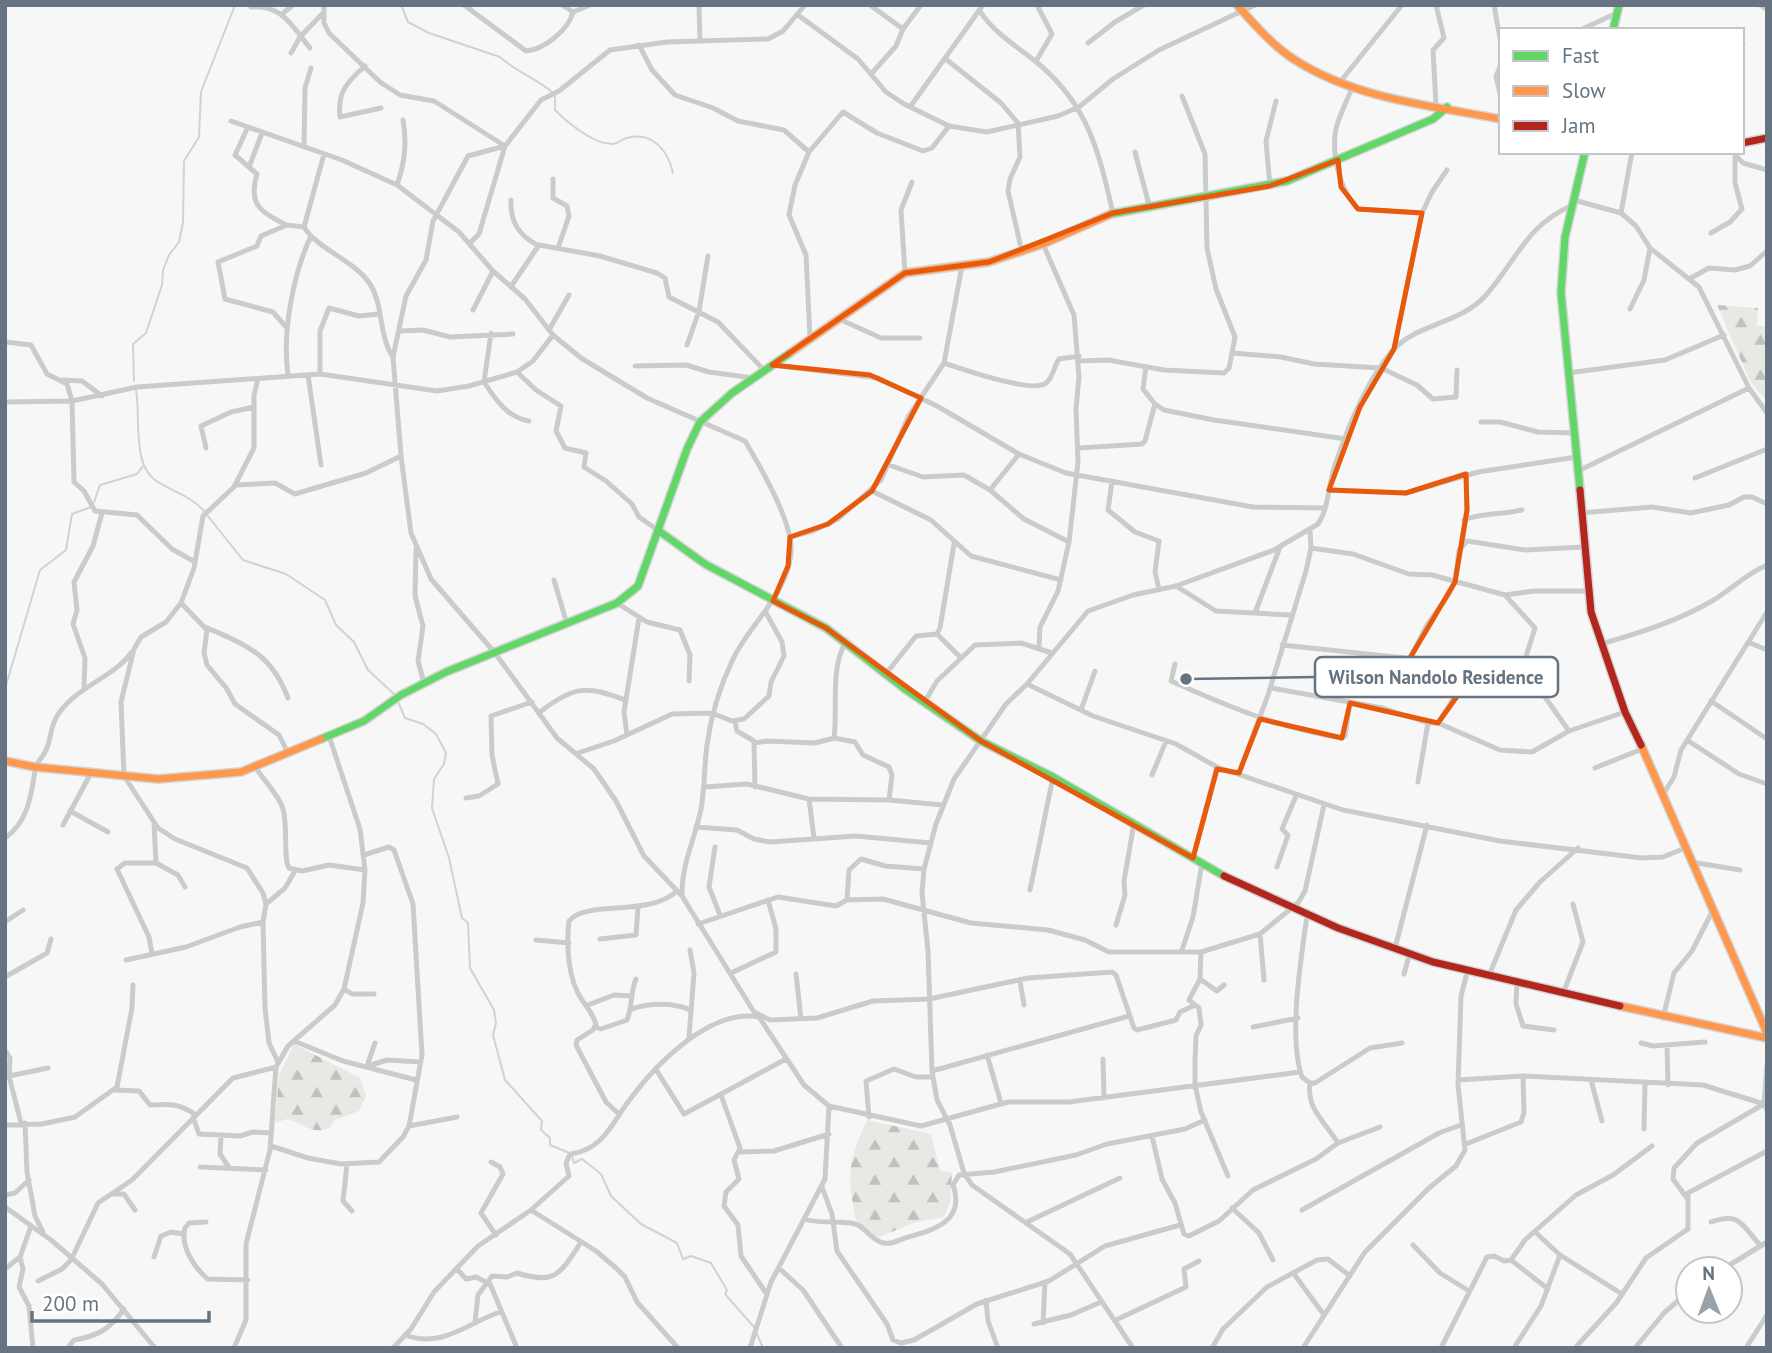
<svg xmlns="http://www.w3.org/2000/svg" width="1772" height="1353" viewBox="0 0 1772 1353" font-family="'PT Sans',sans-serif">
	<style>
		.forest { fill: url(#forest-firs) }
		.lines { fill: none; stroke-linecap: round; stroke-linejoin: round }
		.stream { stroke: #ccd4d7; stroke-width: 2 }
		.fast-casing { stroke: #d3d4d5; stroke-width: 10 }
		.slow-casing { stroke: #d3d4d5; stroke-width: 10 }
		.jam-casing { stroke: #d3d4d5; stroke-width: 10 }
		.street { stroke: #cacccc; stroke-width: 5 }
		.fast { stroke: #63d668; stroke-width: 7 }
		.slow { stroke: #ff974d; stroke-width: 7 }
		.jam { stroke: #b3261e; stroke-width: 7 }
		.marked { fill: none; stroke: #e8590c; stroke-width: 5; stroke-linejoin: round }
		.leader { fill: none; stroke: #657480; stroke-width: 2.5 }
		.callout-dot { fill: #657480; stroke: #fff; stroke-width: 2.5 }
		.callout { fill: #fff; stroke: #657480; stroke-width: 2.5 }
		.callout-label { font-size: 19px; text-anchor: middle; font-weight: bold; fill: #657480 }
	</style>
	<defs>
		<pattern id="forest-firs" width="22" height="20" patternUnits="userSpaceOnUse" patternTransform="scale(1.75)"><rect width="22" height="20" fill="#e6e9e4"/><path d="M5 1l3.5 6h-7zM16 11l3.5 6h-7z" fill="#bec1be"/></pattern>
	</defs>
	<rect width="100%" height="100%" fill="#f7f7f7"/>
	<!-- forest -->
	<path class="forest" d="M1717,305l41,3 -1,17 10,2v75l-17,-21z
		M294,1044l66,34 6,18 -7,15 -24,9 -5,8c-20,7 -25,-4 -43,-9l-12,4 4,-48z
		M867,1120l64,14 9,37 12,1 -2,31 -6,14 -28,5 -39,16 -21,-17c-9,-48 -9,-56 11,-101z"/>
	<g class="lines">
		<!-- stream -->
		<path class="stream" d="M401,5l7,17 21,11 71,24c15,14 35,21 52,35
			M555,96v14c12,12 38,34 57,34 6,0 10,-5 15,-6 26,-7 41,13 46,35
			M134,381l-1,-37 13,-11 16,-48 1,-15 6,-15 10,-13 4,-20 1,-61 15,-24 2,-45 34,-87
			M136,390c5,28 -5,76 22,92 14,9 34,15 46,29
			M94,502l6,-17 37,-11 6,-8
			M207,515l36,45 43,14 39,26 11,25 18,17 14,28 26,24
			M5,689l35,-119 26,-20 6,-36 19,-7
			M399,704l6,14 18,6 13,10 10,19 -2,11 -10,15 -2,29 17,50 13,60 6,5 2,45 24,42 2,13 -3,12 12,45 37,41 -1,9 9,8v7l17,7
			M572,1156l2,7 8,-4 19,15 10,22 30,28 36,19 6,16 8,-3 20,7 16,27 -2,4 29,33
			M757,1334l6,14"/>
		<!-- fast casing -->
		<g class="fast-casing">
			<path id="fast" d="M1613,30l6,-25
				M1111,214l176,-33 146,-62 14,-12
				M1580,490l-19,-197 4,-56 20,-85
				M659,531l46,33 121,64 79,61 76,52 72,36 171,99
				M321,739l43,-18 37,-26 45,-23 171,-69 21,-17 49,-137 13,-27 32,-29 58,-40"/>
		</g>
		<!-- slow casing -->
		<g class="slow-casing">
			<path id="slow" d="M1237,5c18,20 36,41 58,55 61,39 137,46 206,59
				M790,353l115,-80 84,-11 54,-18 68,-30
				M1641,745l126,288
				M5,761l30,6 123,12 83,-7 80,-33
				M1620,1006l147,32"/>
		</g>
		<!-- jam casing -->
		<g class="jam-casing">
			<path id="jam" d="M1742,143l25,-5
				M1580,490l11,122 34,100 16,33
				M1224,876l114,52 95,34 187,44"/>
		</g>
		<!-- street -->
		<path class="street" d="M324,5v18l5,10 51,49 20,13 34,6 71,45 -26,88 -9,9
			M464,5l62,46c18,-1 43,-22 47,-39
			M562,5l11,7 17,-7
			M699,5l1,36
			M870,5l33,24
			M1494,5l7,39
			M1760,5l7,4
			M251,7c31,-3 42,20 59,41
			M980,11c15,24 39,36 60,54 49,42 59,88 73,148
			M282,14l11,-9
			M798,15l60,44 28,33 18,12 45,22 38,6 71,-16 21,-9 34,-28 46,-29 96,-45
			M1580,30l37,-17
			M1088,43l27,-21 29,-17
			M1742,44h1
			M639,45l13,25 23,25 38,13 25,13 46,9 25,22
			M291,53l9,-16 24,-25
			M947,60l54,43 17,20 2,34 -10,22 -2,12 14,61
			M1036,61l16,-27 -15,-29
			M1501,64l-5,13 5,21
			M365,66c-18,16 -28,26 -25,51l41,-9
			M872,73l24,-27 7,-17 18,-24
			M1340,82l62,-77
			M1353,86c-5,12 -11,24 -15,36 -9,26 1,68 20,87l64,4
			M1436,105l-3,-55 11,-12 -8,-33
			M910,107l73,-102
			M231,121l111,39 55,25 62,47 34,39 32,28 28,36 28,23 66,40 98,43c15,25 49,84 46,112 -4,43 -41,70 -58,106 -13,27 -22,56 -26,86 -3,21 -2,43 -6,64 -6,30 -20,56 -19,87l72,116 16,8 47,-2 56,-17 56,-2 99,-21 84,-6 4,3 18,53 3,2 39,-10 4,-8 13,-6
			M247,129l-12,26 22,19c-9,31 3,37 29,51
			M304,147l1,-59 6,-20
			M1135,152l14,53
			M324,154l-20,73c13,22 50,33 66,57 14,22 8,51 23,73
			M1736,156l7,7 24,7
			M249,167l13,-34
			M553,179v19l14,8 2,10 -11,32
			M397,185c8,-23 10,-42 6,-65
			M1270,186l-4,-45 10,-40
			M511,200c-1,22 8,35 26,45
			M1574,200l47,13 15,13 14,22 49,39 50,101 18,25
			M1621,213l11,-61
			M1711,233l19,-11 12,-13 -7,-26v-29
			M905,273l-4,-63 11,-28
			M1689,279l20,-11 26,2 15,-4 17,-15
			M512,285l27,-40 61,11 57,17 8,5 4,19 49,25 46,48
			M1630,309l14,-29 6,-32
			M473,310l20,-39
			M839,319l42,19h39
			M286,327l-13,-15 -48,-13 -7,-37 39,-16 4,-10 26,-11 17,2
			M549,330l20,-35
			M400,331l23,-1 27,7 63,-3
			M491,333l-7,49c11,17 24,36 45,39
			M810,338l-4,-83 -17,-40 6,-30 14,-33 34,-40 34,21 46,18 9,-3 17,-22
			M5,342l26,3 16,29 20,10 5,17 2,81 10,9 11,20 42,4 35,34 23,13
			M687,345l12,-34 9,-55
			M1394,349l28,-136 10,-21 15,-22
			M1232,353l49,4 33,7 67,4 36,17 16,14 23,-2 1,-27
			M1079,361l29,-1 56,10 60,3 5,-5 6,-31 -19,-48 -9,-41 -2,-94 -23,-58
			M944,363c18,6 89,31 102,20 7,-5 8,-17 13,-24l20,-3
			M772,365l106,13 59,28 82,48 47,19 187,34 72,1
			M635,366l51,-1 23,7 44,6
			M517,372l19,18 25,16 -5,25 9,17 21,5 -2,14 22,14 26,23 7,13 20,14
			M1568,373l97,-13 59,-25
			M320,374v-43l9,-23 30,8 20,-2
			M288,375c-6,-42 5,-101 23,-139
			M308,375l13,90
			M258,379l-4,16v53l-20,39 -31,29 -9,52 -13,35 26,27 -3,23 3,12 20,24 8,15 44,31 9,18
			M62,380l20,1 20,15
			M5,402l67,-1 65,-14 183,-13 117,17 32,-5 48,-14 16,-11 20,-26
			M1155,404l9,6 50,10 132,19
			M1481,422h19l38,10 36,1
			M206,448l-5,-22 30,-14 23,-5
			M1079,448l63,-4 3,-3 10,-37 -12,-15 3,-22
			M889,465l34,12 41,-2 26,15 34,29 45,23
			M1578,471l171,-83
			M1695,478l72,-29
			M1112,481l-4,29 27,22 24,9 -4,31 4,17
			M236,485l39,-2 20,11 71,-21 35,-17
			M990,490l29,-36
			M1329,490l77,3 72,-21 99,-15
			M872,491l59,29 40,36 90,24
			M1580,513l72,-6 39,6 38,-8 15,-8h8l15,7
			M1464,520c10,-6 42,-6 58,-10
			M790,537l23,-6 25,-12 43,-39 27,-63 36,-54 18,-97
			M1462,544l5,-34 -1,-36
			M1311,548l42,6 56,20 23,1 73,20 29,-4h54
			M416,549l-1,47 8,30 -5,35 6,22
			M554,580l13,44
			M1176,586l40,25 74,4
			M1505,595l30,33 -12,38
			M181,603l-15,19 -25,15 -7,12 -13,53 3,74 34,52 17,11 72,29 16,25 3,11 -3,18 2,86 4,35 9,19
			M617,603l30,19 33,8 10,25 -1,26
			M1255,613l25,-66
			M205,627c41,18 66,26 83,71
			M937,634l23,23
			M1748,642l19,8
			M1601,644c38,-11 77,-23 111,-43 20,-12 34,-27 55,-36
			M1282,645l151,16 90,5 46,65
			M1039,647l1,-20 18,-36 11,-49 9,-80 -2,-53 3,-32 -5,-62 -31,-71
			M1410,658l17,-33 22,-31 6,-12 4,-32 8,-9 58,9 59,-3
			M1175,664l-4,17c56,25 110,48 171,57l3,-2 5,-33
			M885,675l31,-39 21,-2 3,-6 14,-84
			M1027,684l66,32 83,28 41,23 126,43 157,31 142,17 21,-1 22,-9
			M84,688l1,-30 -12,-34 4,-14 -3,-28 19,-36 9,-33
			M1271,688l112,20 45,15h10l62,27 32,2 37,-21 56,-19
			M1711,701l56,38
			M924,703l13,-22 38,-36 46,-2 31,10
			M1081,710l14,-39
			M540,712c33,-26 47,-27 85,-12
			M735,721l2,10 17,10 1,46
			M1438,723c16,-27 24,-28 16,-61
			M627,735l-3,-23 15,-94
			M834,738c4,-32 -4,-67 11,-95
			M1687,740l52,34 28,10
			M754,743l13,-2 48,2 19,-5 21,4 8,13 26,12 3,8 -3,25
			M578,753l36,-12 58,-27 40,-1 20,8 12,-2 25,-23 2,-14 13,-26 -2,-14 -17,-31
			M256,768c8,13 23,27 27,41 5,16 0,50 6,59l13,3 27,-6 36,5
			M1595,768l47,-19
			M1239,773l29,-78 38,-124 5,-23 -1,-17
			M1152,775l14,-34
			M1418,782l10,-59
			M704,787l43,-3 62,15 80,1 53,5
			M1664,793l10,-16 7,-27 86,-138
			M466,798l13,-2 19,-12 -6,-29 -1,-39 41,-14
			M809,799l5,39
			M70,811l38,21
			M154,823l2,40 22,12 7,12
			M63,825l28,-52
			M696,827l41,3 17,9 16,3 86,-6 75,7
			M5,838c23,-16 26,-42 30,-67 0,-8 7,-12 10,-19 6,-10 5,-25 12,-36 18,-29 56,-38 74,-63
			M715,847l-6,40 11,28
			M1193,858l24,-91
			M1691,862l49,8
			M1277,867l11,-32 -6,-6 14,-33
			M1030,890l23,-113
			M682,896l-38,-40 -28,-55 -22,-32 -37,-31 -62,-85 -64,-74 -20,-46 -10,-77 -8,-99 13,-61 20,-36 7,-39 35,-65 37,-10 36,-46 18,-9 51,-41 57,-8 101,-3 15,-8 22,-26
			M847,900l2,-30 12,-11 24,7 39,3
			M266,904l19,-16 10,-17
			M1307,916c-6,42 -19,121 -5,161l8,6h5l55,-35 32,-5
			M5,922l18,-12
			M698,924l80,-27 58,9 11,-6 36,-1 88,24 77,7 37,10 24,12h92l59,-18 38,-31 7,-12 19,-86
			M1116,925l9,-30 -1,-14 10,-58
			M1260,934l4,46
			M600,939l36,-4 2,-28
			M536,940l33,3
			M1395,948l32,-123
			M1182,950l11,-33 9,-54
			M1201,952l-1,27 -11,21 10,8 2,17 -5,11 -1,25v24l6,27 27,64
			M152,954l-3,-17 -32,-68 8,-6h31
			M126,960l60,-13 54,-20 23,-5
			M731,973l45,-21v-23l-8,-29
			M1490,973l26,-63 24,-28 38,-34
			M796,974l5,45
			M1404,974l6,-21
			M5,977l42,-24 4,-14
			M1200,979l17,12 7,-6
			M1517,980l-1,24 7,22 31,4
			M1020,981l4,24
			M344,989l8,5h22
			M1564,991l19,-49 -10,-38
			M588,1005l26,-10 17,1
			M632,1009c16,-6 41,-7 58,1
			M1663,1018l11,-45 18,-22 21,-41
			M595,1027l6,2 26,-9c6,-15 3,-27 9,-41
			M1253,1027l45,-9
			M689,1037l5,-64 -4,-23
			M294,1041l49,20 73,19
			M1641,1043l12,3 52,-4
			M1667,1045l1,40
			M5,1050l5,8 -1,18 12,47
			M987,1055l14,48
			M1103,1059l1,39
			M1767,1065l-3,39 3,6
			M367,1066l8,-23
			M368,1066l19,-6 33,2
			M657,1071l27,43 102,-55
			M932,1071l197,-55
			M9,1076l39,-8
			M1458,1080l65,-4 180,9 61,19
			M1591,1080l11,41
			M1310,1083c-4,26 16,40 28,60
			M114,1090l25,1 11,14c19,-1 29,-2 46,10
			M721,1095l19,53 -6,12 5,19 -13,13 -2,14 14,19 3,31 25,37
			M619,1114l-13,-12 -30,-57 1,-5 16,-10 3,-6c-4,-12 -8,-15 -14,-24 -14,-20 -16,-55 -13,-79 18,-22 79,-3 108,-30
			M193,1117l6,17 41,2 13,-4 18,1
			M869,1117l-3,-36 28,-12 22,8h16
			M25,1123l2,49 8,44 8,16
			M5,1125l37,-1 33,-7 42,-30 15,-79 1,-23
			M409,1126l48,-9
			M1644,1129l1,-45
			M221,1135l-1,19 8,12
			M1152,1136l10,43 13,24 9,31 5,2 30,-15 34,-31 63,-31 22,-16 42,-16
			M1466,1144l55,-22 3,-9 -1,-37
			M271,1146l37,12 33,6 38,-2 24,-25 6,-11 13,-71 -9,-151 -19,-54 -5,-3 -25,8
			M739,1152l35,-1 55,-17
			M491,1162l9,5 3,7 -22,39 15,22
			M347,1164l-4,37 9,10
			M200,1167l66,3
			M822,1187l10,27 5,37 50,73 6,16 8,3 13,-3 63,-36 72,-23 56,-35 75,-21
			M113,1194h11l11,16
			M5,1195l10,-2 14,-13
			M1686,1197l-13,-18 1,-11 23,-25 67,-39
			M5,1207l46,33 51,44 53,64
			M1232,1208l27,25 14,27
			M531,1210l38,-34 -3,-13 4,-9c34,-4 42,-32 61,-56 26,-35 80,-90 128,-81l45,68 25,21 92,20 87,-24h61l231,-30
			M1302,1210l137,-77 22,-8
			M805,1219c16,6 40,0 53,6 9,5 16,17 26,18 7,2 14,-3 21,-5 28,-8 61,-16 48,-53l6,-10 35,-3 82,-17 31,-11 78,-15 20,-9
			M206,1222l-17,1 -4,5c-5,18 9,40 23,51l40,1
			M1027,1222l93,-44
			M1711,1222c29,-10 30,2 49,23
			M1413,1245l27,28 29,18
			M1560,1255l62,39
			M20,1257l3,12 -4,18 10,19 4,42
			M154,1257l7,-21 10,-4 12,2
			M1511,1260l37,29
			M779,1268l24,22 39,58
			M5,1269l15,-12 11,-31
			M457,1269l9,10 10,-2 14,7 27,64
			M1723,1269l44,-27
			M1294,1274l30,41
			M38,1281l24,-12 9,-9 27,-57 34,-23 101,-102 43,-11
			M986,1300l2,21 10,27
			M1116,1320l70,-33 -2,-18 15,-8
			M475,1322l3,-27 14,-19 15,1 10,-4c39,12 43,1 64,-31
			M1043,1323l2,-41
			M1034,1324l37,-9 30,-13
			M405,1335c37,14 62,-12 95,-23
			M68,1348l6,-8c24,-4 36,-11 50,-31
			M234,1348l12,-28v-76l24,-94 6,-83 12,-21 47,-41 9,-16 19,-86 2,-33 -5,-41 -31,-93
			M393,1348l18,-19 23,-37 44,-46 53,-36 65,41 20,17 9,9 12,25 41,46
			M750,1348l21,-66 54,-103 4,-73
			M1133,1348l-63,-94 -98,-69 -8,-12 -14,-48 -13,-25 -5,-29 -4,-120 -6,-58 2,-24 12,-45 18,-45 52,-75 21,-20 61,-73 45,-16 43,-9 98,-36 44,-26c11,-16 10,-38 16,-56 13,-39 32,-88 60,-119 23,-25 68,-26 92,-54 31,-35 40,-70 87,-90
			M1212,1348l11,-19 44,-42 50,-27 11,-1 22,17
			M1303,1348l62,-96 64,-64 27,-22 9,-16 -7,-65 3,-89 7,-27
			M1441,1348l46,-91 7,-1 10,5 7,-1 14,-20 51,-45 37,-20 39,-29
			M1514,1348l27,-42 19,-51 -25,-23
			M1575,1348l42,-46 29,-44 42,-29v-36l79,-42
			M1635,1348l29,-35 24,-21
			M1746,1348l21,-33"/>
		<!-- fast -->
		<use href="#fast" class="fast"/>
		<!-- slow -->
		<use href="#slow" class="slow"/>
		<!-- jam -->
		<use href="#jam" class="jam"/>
	</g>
	<!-- marked area -->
	<path class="marked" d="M1338,160l3,27 17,22 64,4 -28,136 -34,58 -31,83 77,3 60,-19 1,36 -12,72 -45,76 44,4 4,33 -20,28 -88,-20 -8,35 -82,-19 -21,54 -22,-4 -24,89 -212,-117 -155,-113 -53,-27 15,-35 2,-29 38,-13 44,-33 49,-93 -51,-23 -98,-10 133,-92 84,-11 124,-49 157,-27z"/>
	<!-- callouts -->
	<path class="leader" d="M1186 679L1315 677"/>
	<circle class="callout-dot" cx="1186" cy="679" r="7"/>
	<rect class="callout" x="1315" y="657" width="243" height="40" rx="7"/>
	<g class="callout-label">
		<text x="1436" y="684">Wilson Nandolo Residence</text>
	</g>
	<!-- border -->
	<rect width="1772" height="1353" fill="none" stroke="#657480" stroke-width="14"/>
	<!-- legend -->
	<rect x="1499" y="28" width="245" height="126" fill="#ffffff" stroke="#c1c7cc" stroke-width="2"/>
	<rect x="1513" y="51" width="35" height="10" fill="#63d668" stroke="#c1c7cc" stroke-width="2"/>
	<text x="1562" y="63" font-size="21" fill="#657480">Fast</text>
	<rect x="1513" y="86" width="35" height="10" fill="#ff974d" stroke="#c1c7cc" stroke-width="2"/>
	<text x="1562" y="98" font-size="21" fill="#657480">Slow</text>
	<rect x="1513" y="121" width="35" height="10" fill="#b3261e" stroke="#c1c7cc" stroke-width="2"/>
	<text x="1562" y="133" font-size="21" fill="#657480">Jam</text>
	<!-- north arrow -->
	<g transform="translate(1709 1290) rotate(359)"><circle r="33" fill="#ffffff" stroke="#c1c7cc" stroke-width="2"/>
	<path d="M0-5L12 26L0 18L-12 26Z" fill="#98a2aa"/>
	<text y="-10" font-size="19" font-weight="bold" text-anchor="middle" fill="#657480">N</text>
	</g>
	<!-- scale -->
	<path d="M32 1311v10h177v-10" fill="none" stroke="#657480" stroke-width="3.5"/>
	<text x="42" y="1311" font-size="21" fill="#657480" stroke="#ffffff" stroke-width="5" paint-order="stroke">200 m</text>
</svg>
